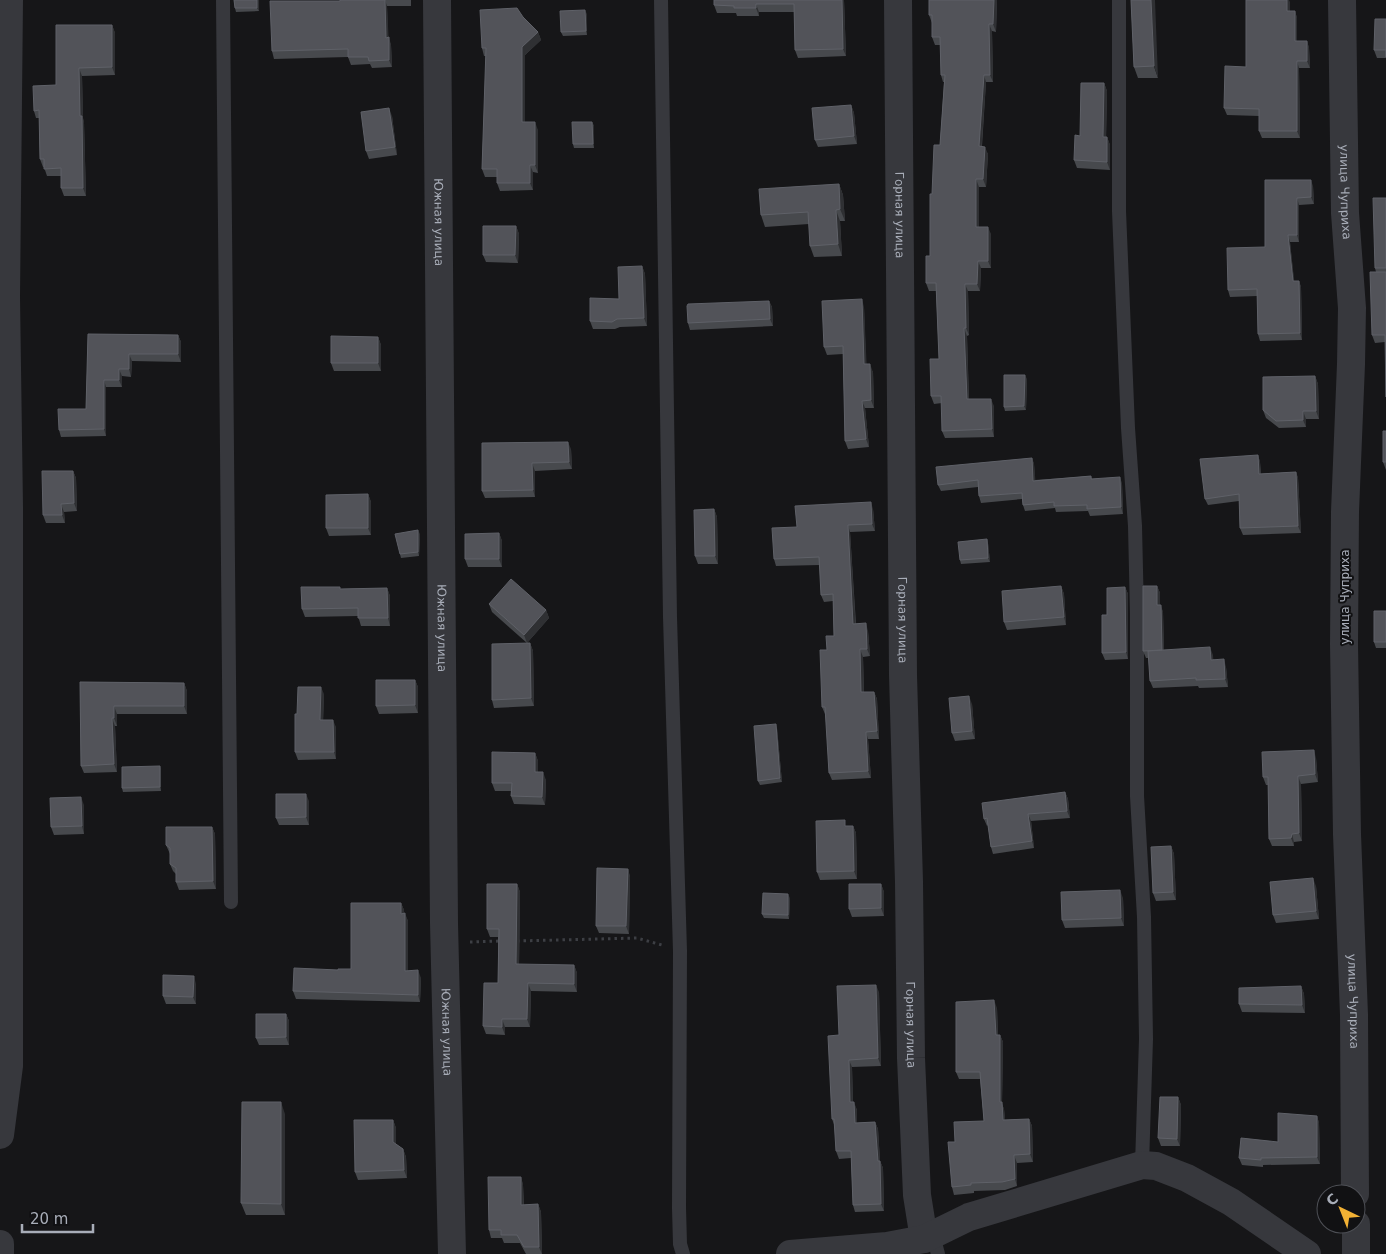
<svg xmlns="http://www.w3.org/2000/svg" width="1386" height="1254" viewBox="0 0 1386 1254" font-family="'DejaVu Sans',sans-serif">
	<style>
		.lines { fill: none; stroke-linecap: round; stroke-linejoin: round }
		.path { stroke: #3d3f44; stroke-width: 3; stroke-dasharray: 2.5 4; stroke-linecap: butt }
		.lane { stroke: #37383d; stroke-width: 14 }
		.street { stroke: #37383d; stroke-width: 28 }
		.wall { fill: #47494d }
		.shaded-wall { fill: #2f3033 }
		.building { fill: #525359; stroke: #5f6168 }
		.labels { text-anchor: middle; stroke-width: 4; stroke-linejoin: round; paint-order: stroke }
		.street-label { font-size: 12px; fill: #a8adb8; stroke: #111113 }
	</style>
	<rect width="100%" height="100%" fill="#161618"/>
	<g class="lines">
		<!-- path -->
		<path class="path" d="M517,941l120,-3 25,7
			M470,942l31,-1"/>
		<!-- lane -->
		<path class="lane" d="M223,0l8,902
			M661,0l9,617 10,334 -1,257 1,36 3,10
			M1119,0v211l9,217 7,98 2,88v182l7,121 2,122 -4,126
			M933,1235l5,19"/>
		<!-- street -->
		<g class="street">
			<path id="s1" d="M437,0l7,923 8,331"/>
			<path id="s2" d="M898,0l5,675 6,207 2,176 6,137 7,44"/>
			<path id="s3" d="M1342,0l3,213 7,95 -1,56 -6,148 -1,132 3,190 7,181 1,179"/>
			<path d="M0,1135l9,-69v-559l-3,-210 3,-297"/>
			<path d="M1356,1224v30"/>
			<path d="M0,1244v10"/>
			<path d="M790,1254l97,-8 37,-7 45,-22 173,-52 14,1 31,12 44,24 76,52"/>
		</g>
	</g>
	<!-- wall -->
	<path class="wall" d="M234,0h25v11l-23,1 -1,-4z
		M340,0h71v6h-24l1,31 3,8 1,22 -20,1 -2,-4 -19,1 -3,-8 -74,2 -2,-8 68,-50z
		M844,0l2,56 -48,2 -3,-8 -1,-38h-35v4h-22l-1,-3h-19l-3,-8z
		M929,0h68l-1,32 -4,-1 1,51h-7l-4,64 6,8 -2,33h-7v40l12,7v34h-10l-1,23h-12l1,44 -2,1 2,63 25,7v31l-49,1 -3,-7v-28l-8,1 -3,-8 8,-37 -3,-68h-7l-3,-8 4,-27 2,-62 8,-49 4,-63h-1l-2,-7 -1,-30h-5l-3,-8v-14l-3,-8z
		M1131,0l27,78h-20l-4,-11z
		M1290,2v9h5l2,7v23h10l2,7 1,20h-11l1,70h-38l-3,-7v-15l-32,-1 -3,-7 22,-41z
		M587,14v21l-24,1 -2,-4z
		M523,17l15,15 3,8 -16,15v67l13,8v43l-5,-1v18l-33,1 -3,-8v-6h-12l-3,-8 4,-113h-2l-2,-8z
		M1386,19v39h-9l-3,-8z
		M112,25l3,8v42l-33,1 1,42 1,5 2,73h-22l-3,-8v-12h-14l-3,-9h-1l-3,-8 -1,-41h-3l-2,-7 22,-26z
		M1104,83l3,8 -1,46h1l3,8v25l-33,-2 -3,-8 6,-24z
		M851,105l3,8 3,31 -39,3 -3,-7z
		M392,116l5,39 -28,4 -3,-8z
		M592,122l2,4v22h-20l-1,-4z
		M1265,180l48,6 1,18 -15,1v37h-9l4,39h5l2,6 1,53 -42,1 -2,-7 -1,-38 -27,1 -2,-7 37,-43z
		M839,184l4,11 2,26h-5l2,35 -28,1 -4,-11 -1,-22 -44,3 -4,-12z
		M1386,198v199l-1,-55 -10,1 -3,-8 4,-63 -1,-4z
		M516,226l3,8 -1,29 -32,-1 -3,-7z
		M642,266l3,8 2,52 -27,1 -5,2h-22l-3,-8 29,-22z
		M769,301l3,6 1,19 -83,4 -2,-7z
		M864,307l2,57 7,8 1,36h-9l4,39 -21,2 -3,-8 -2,-87 -16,1 -3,-8z
		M88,334l90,1 3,7v20l-49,-1 -1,16 -9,-1v11h-16v49l-45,1 -2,-7 27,-21z
		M378,337l3,8v26h-47l-3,-8z
		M1315,376l3,8 1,35h-13v8l-27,1 -13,-10 -3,-8z
		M1027,379l-1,31 -21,1 -1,-4z
		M1386,431v39l-3,-8z
		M482,443l89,6 1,20 -37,2v26l-50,1 -3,-7z
		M1258,455l2,7 1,12 35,-2 2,6 3,55 -58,2 -3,-7 -1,-27 -31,4 -3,-6z
		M1032,458l2,6 1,16 56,-4 1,3 30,4 1,31 -33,2 -2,-5 -32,1 -1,-4 -30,3 -2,-6 -1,-6 -41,4 -2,-7 -1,-9 -37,4 -3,-6z
		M73,471l3,7 1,33 -13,1 1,11h-19l-3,-8z
		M368,494l3,8v33l-42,1 -3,-8z
		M714,509l3,8 1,47h-20l-3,-8z
		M873,509l2,22 -25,1 6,92 12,7 2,25 -7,1 1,35h10l3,7 2,40h-11l3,39 -39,2 -3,-7 -3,-59h-1l-3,-7 5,-57 7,-14 -1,-35 -9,1 -3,-7 -1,-30 -44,1 -2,-7 23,-32z
		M499,533l3,8v26h-34l-3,-8z
		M420,534l-1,22 -18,2 -1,-4z
		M987,539l1,4 2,19 -29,2 -1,-4z
		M1061,586l3,8 2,31 -59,5 -3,-8z
		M1157,586l3,7v12l3,7 1,38 49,5v4l13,8 2,20 -29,1 -1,-2 -45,2 -3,-7 -1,-23h-3l-3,-7z
		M1125,587l3,7v65l-23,1 -3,-7 5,-38z
		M387,588l3,8v30h-29l-3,-10 -53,1 -3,-8 39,-20z
		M489,604l57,6 3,8 -22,25h3l3,8 1,55 -40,2 -2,-8 35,-57 -35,-31z
		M1386,611v37h-10l-2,-6z
		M415,680l3,7v26l-39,1 -3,-8z
		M80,682l104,1 3,8v23h-70v12h-2l2,46 -33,1 -3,-7z
		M324,694l-1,26 13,7v32l-38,1 -3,-8 2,-38z
		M972,704l3,35 -20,2 -3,-8z
		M777,728l5,54 -22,3 -2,-4z
		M535,753l3,8v11l8,8 -1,25 -31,-1 -3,-8v-5h-16l-3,-8z
		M1316,758l2,24 -17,2 1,57 -8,1v4h-22l-3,-7 -1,-54h-2l-3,-8z
		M160,766l1,4v21l-38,1 -1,-4z
		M1065,792l3,7 2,19 -39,3 3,27 -41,6 -2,-7 -3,-22 -1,1 -3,-7z
		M309,801v24h-30l-3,-7z
		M84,805v29l-30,1 -3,-8z
		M853,826l3,7 1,46 -37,1 -3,-8z
		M212,827l3,7 1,55 -37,1 -3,-8v-8l-3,-3 -3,-7v-10l-4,-9z
		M1171,846l3,8 2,46 -20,1 -3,-8z
		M628,869l2,8 -1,57 -30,-1 -3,-7z
		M517,884l3,8 -1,73h55l3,8v19l-46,-1 -1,36h-25v8l-19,-1 -3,-8 15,-43v-46h-8l-3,-8z
		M881,884l3,8v24l-32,1 -3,-8z
		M1316,886l3,33 -43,4 -3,-8z
		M790,898l-1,21 -25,-1 -2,-4z
		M1123,898l1,28 -59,2 -3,-8z
		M401,903l3,7v3l4,8v50l13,7 -1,24 -124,-3 -3,-8 45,-21 13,-1z
		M196,984v20h-30l-3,-8z
		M1301,986l3,8 1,19 -63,-1 -3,-8z
		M879,992l2,74 -29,1 1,35 4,8v13l18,-1 3,7 2,32 3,7 1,43 -29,1 -2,-7 -2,-47 -12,1 -3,-8 -1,-24 -3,-8 7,-84z
		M997,1008l1,27h2l3,7 -1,62 2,5 1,11 24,-1 3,7 1,36 -16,1v23l-12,4 -31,1v2l-20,2 -2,-8 3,-45 29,-21 -4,-42h-21l-3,-7z
		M286,1014l3,7v24h-30l-3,-7z
		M1178,1097l3,8 -1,41h-19l-3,-8z
		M285,1114v101h-39l-5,-12z
		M1317,1116l2,7 1,41 -57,1v2l-21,-2 -3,-7 39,-16z
		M393,1120l3,8v16l7,5 3,8 1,21 -49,2 -3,-8z
		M521,1177l2,8 1,20 14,-1 3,8 1,42h-16l-6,-11h-16l-2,-5h-11l-2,-8z"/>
	<!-- shaded-wall -->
	<path class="shaded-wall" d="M257,0h2v11l-2,-3z
		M385,0l2,6 2,39 -3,-7z
		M842,0h2l2,56 -3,-7z
		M994,0h3l-1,32 -3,-8z
		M1151,0h4l3,78 -4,-12z
		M1287,0h2l1,2v16l-3,-7z
		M756,4l3,8v4l-3,-8z
		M585,10l2,4v21l-1,-4z
		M1295,11l2,7v31l-2,-8z
		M989,24l3,7 1,51 -3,-7z
		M112,25l3,8v42l-3,-8z
		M538,32l3,8 -16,15v75l-3,-8v-75z
		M389,37l2,8 1,22 -3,-7z
		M1307,41l2,7 1,20 -3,-7z
		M1297,61l2,7 1,70 -3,-7z
		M79,68l3,8 1,42 1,5 2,73 -3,-8 -3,-72z
		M984,75l2,7 -5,72 -2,-8z
		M1104,83l3,8 -1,53 -3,-7z
		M851,105l3,8 3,31 -3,-8z
		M389,108l3,8 5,39 -2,-8z
		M535,122l3,8v43l-3,-8z
		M592,122l2,4v22l-1,-4z
		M1107,137l3,8v25l-3,-8z
		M985,147l3,7 -2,33 -3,-8z
		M530,165l3,7v18l-3,-7z
		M976,179l3,8v47l-3,-7z
		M1311,180l2,6 1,18 -3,-7z
		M839,184l4,11 2,26 -5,-12z
		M1297,198l2,7v37l-2,-7z
		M836,210l4,11 2,35 -4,-12z
		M516,226l3,8 -1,29 -3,-8z
		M988,227l3,7v34l-3,-7z
		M1288,235l2,7 5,46 -2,-7z
		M978,261l3,7 -1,23 -3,-7z
		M642,266l3,8 2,52 -3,-8z
		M1299,281l2,6 1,53 -2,-7z
		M965,284l3,7 1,44 -3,-7z
		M862,299l2,8 3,65 -3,-8z
		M769,301l3,6 1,19 -3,-7z
		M964,328l3,8 2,71 -2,-8z
		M178,335l3,7v20l-3,-8z
		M378,337l3,8v26l-3,-8z
		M129,354l3,7 -1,16 -2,-8z
		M870,364l3,8 1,36 -3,-8z
		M119,369l3,7v11l-3,-7z
		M1025,375l2,4 -1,31 -2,-4z
		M1315,376l3,8 1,35 -3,-8z
		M104,380l2,7v49l-2,-7z
		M991,399l3,7v31l-2,-8z
		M862,401l3,7 4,39 -3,-8z
		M1303,411l3,8v8l-3,-7z
		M568,442l3,7 1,20 -3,-7z
		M1258,455l2,7 1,19 -2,-7z
		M1032,458l2,6 2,23 -3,-6z
		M532,463l3,8v26l-2,-7z
		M73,471l3,7 1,33 -3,-8z
		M1296,472l2,6 3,55 -3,-7z
		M1120,477l2,6 1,31 -2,-7z
		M368,494l3,8v33l-3,-7z
		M871,502l2,7 2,22 -3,-7z
		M61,504l3,8 1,11 -3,-8z
		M714,509l3,8 1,47 -3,-8z
		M848,525l2,7 6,99 -3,-7z
		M418,530l2,4 -1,22 -1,-4z
		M499,533l3,8v26l-3,-8z
		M987,539l1,4 2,19 -2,-4z
		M1061,586l3,8 2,31 -2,-8z
		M1157,586l3,7v19l-3,-7z
		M1125,587l3,7v65l-2,-7z
		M387,588l3,8v30l-2,-8z
		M1161,605l2,7 1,45 -2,-7z
		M546,610l3,8 -22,25 -3,-8z
		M866,623l2,8 2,25 -3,-7z
		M530,643l3,8 1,55 -3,-8z
		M1210,647l3,8 1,13 -3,-8z
		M860,649l3,8 1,43 -3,-8z
		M1224,659l2,8 2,20 -3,-8z
		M415,680l3,7v26l-3,-8z
		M184,683l3,8v23l-3,-8z
		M321,687l3,7 -1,33 -3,-7z
		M874,692l3,7 2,40 -2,-8z
		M969,696l3,8 3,35 -3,-8z
		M114,706l3,8v12l-3,-8z
		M112,718l3,8 2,46 -3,-8z
		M333,720l3,7v32l-2,-7z
		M776,724l1,4 5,54 -2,-4z
		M866,732l2,7 3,39 -3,-7z
		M1314,750l2,8 2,24 -3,-8z
		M535,753l3,8v19l-3,-8z
		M160,766l1,4v21l-1,-4z
		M543,772l3,8 -1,25 -3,-8z
		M1298,776l3,8 1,57 -3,-8z
		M1065,792l3,7 2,19 -3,-7z
		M306,794l3,7v24l-3,-8z
		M81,797l3,8v29l-2,-8z
		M1028,814l3,7 3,27 -2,-7z
		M853,826l3,7 1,46 -3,-8z
		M212,827l3,7 1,55 -3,-8z
		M1292,834l2,8v4l-3,-8z
		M1171,846l3,8 2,46 -3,-8z
		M628,869l2,8 -1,57 -3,-8z
		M1313,878l3,8 3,33 -3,-8z
		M517,884l3,8 -1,80 -3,-8z
		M881,884l3,8v24l-3,-8z
		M1120,890l3,8 1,28 -3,-8z
		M788,894l2,4 -1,21 -1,-4z
		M401,903l3,7v11l-3,-7z
		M405,913l3,8v58l-3,-8z
		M574,965l3,8v19l-3,-8z
		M418,970l3,8 -1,24 -2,-7z
		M194,976l2,8v20l-3,-7z
		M528,983l3,8 -1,36 -3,-8z
		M876,985l3,7 2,74 -3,-8z
		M1301,986l3,8 1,19 -3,-8z
		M994,1000l3,8 1,34 -2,-7z
		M286,1014l3,7v24l-3,-8z
		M502,1019l3,8v8l-3,-8z
		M1000,1035l3,7 -1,62 2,5 2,19 -3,-8 -3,-18z
		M849,1060l3,7 1,43 -3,-8z
		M1178,1097l3,8 -1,41 -3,-7z
		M281,1102l4,12v101l-4,-11z
		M854,1102l3,8v20l-2,-7z
		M1317,1116l2,7 1,41 -3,-7z
		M1029,1119l3,7 1,36 -3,-8z
		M393,1120l3,8v21l-3,-7z
		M875,1122l3,7 2,32 3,7 1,43 -3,-7z
		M403,1149l3,8 1,21 -3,-8z
		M1014,1155l3,8v23l-2,-7z
		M521,1177l2,8 1,28 -3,-8z
		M538,1204l3,8 1,42 -3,-7z"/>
	<!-- building -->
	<path class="building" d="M234,0h23v8h-22z
		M340,0h45l1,38 3,-1v23l-20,1 -1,-4h-20v-8l-76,2 -2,-50h70z
		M714,0h128l1,49 -48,1 -1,-46h-38v4h-22v-2l-20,-1z
		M929,0h65l-1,24h-4l1,51h-6l-5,71 6,1 -2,32h-7v48h12v34h-10l-1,23h-12l1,44h-2l3,71h24l1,30 -50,2 -1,-35h-10l-1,-37h9l-3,-76h-10v-27h4v-62h2l2,-49h6l5,-70h-4l-1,-38h-8v-22h-3z
		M1131,0h20l3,66 -20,1z
		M1246,0h41v11h8v30h12v20h-10v70h-38v-22l-35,-1 1,-42 21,1z
		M517,8l6,9 15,15 -16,15v75h13v43h-5v18h-33v-14h-15l4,-121h-4l-2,-38z
		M585,10l1,21 -25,1 -1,-21z
		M1375,19h11v38v-7h-12z
		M56,25h56v42l-33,1 1,48h2l1,72h-22v-20l-17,1v-10h-4l-1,-49 -5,1 -1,-25 23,-1z
		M1081,83h23l-1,54h4v25l-33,-2 1,-25 5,1z
		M851,105l3,31 -39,4 -3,-32z
		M389,108l6,39 -29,4 -5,-39z
		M572,122h20l1,22h-20z
		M1265,180h46v17l-14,1v37h-9l5,46h6l1,52 -42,1 -1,-45 -29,1 -1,-42 38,-1z
		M839,184l1,25 -4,1 2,34 -28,2 -2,-34 -47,3 -2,-26z
		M1373,198h13v70h-11z
		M483,226h33l-1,29h-32z
		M642,266l2,52 -27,1 -5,3 -22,-1v-23l29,1 -1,-32z
		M1370,272h16v125l-1,-62h-13z
		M862,299l2,65h6l1,36 -9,1 4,38 -21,2 -2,-95 -19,1 -2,-46z
		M769,301l1,18 -82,4 -1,-17 1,-2z
		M88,334l90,1v19h-49v15h-10v11h-15v49l-45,1 -1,-21h28z
		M331,336l47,1v26h-47z
		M1004,375h21l-1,31 -20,1z
		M1315,376l1,35h-13v9l-27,1 -13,-11v-33z
		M1383,431h3v31h-3z
		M568,442l1,20 -37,1 1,27 -51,1v-48z
		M1258,455l1,19 37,-2 2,54 -58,2 -1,-34 -34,5 -5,-40z
		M1032,458l1,23 58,-5v3l29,-2 1,30 -34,2v-4l-33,1v-4l-31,3 -1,-12 -43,3 -1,-16 -40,5 -2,-18z
		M42,471h31l1,32 -13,1 1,11h-19z
		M368,494v34h-42v-33z
		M871,502l1,22 -24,1 5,99 13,-1 1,26h-7l1,43h13l3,39 -11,1 2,39 -39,2 -4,-66h-3l-2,-57h7l-1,-14h8l-1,-42 -12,1 -2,-38 -45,2 -2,-31 25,-1 -2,-21z
		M714,509l1,47h-20l-1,-46z
		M418,530v22l-18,2 -5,-20z
		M499,533v26h-34v-25z
		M987,539l1,19 -28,2 -2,-18z
		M511,579l35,31 -22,25 -35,-31z
		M1061,586l3,31 -60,5 -2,-31z
		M1143,586h14v19h4l1,45 -19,1z
		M301,587h39v2l47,-1 1,30h-30v-10l-56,1z
		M1125,587l1,65 -24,1v-38h5v-27z
		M1374,611h12v31h-12z
		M530,643l1,55 -39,2v-56z
		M1210,647l1,13 13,-1 1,20 -29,1v-2l-46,3 -2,-30z
		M376,680h39v25l-39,1z
		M80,682l104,1v23h-70v12h-2l2,46 -33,2z
		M298,687h23l-1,33h13l1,32h-39v-38h2z
		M969,696l3,35 -20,2 -3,-35z
		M776,724l4,54 -22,3 -4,-55z
		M1314,750l1,24 -17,2 1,57 -7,1 -1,4 -22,1 -1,-62h-5l-1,-25z
		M492,752l43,1v19h8l-1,25 -31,-1 1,-13h-20z
		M160,766v21l-38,1v-21z
		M1065,792l2,19 -39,3 4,27 -41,6 -4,-29 -3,1 -2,-16z
		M276,794h30v23l-30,1z
		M81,797l1,29 -31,1 -1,-29z
		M845,820v6h8l1,45 -37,1 -1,-51z
		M166,827h46l1,54 -37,1v-14l-6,-4v-16l-4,-3z
		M1171,846l2,46 -20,1 -2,-46z
		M597,868l31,1 -2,57h-30z
		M1313,878l3,33 -43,4 -3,-33z
		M487,884h30l-1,80 58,1v19l-46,-1 -1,36h-25v8l-19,-1 1,-43h14l1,-54h-12z
		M849,884h32v24l-32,1z
		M1120,890l1,28 -59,2 -1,-28z
		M763,893l25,1v21l-26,-1z
		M351,903h50v11l4,-1v58l13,-1v25l-125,-4 1,-23 44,2v-1h13z
		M163,975l31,1 -1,21 -30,-1z
		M876,985l2,73 -29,2 1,42h4l1,21 20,-1 3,39h2l1,43 -28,1 -2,-54h-15l-2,-32h-2l-4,-83 11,-1 -2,-49z
		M1301,986l1,19 -63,-1v-16z
		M994,1000l2,35h4v67h2l1,18 26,-1 1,35 -16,1 1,24 -13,3 -31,1v2l-19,2 -4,-45h7l-1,-20 30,-1 -4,-49h-24v-70z
		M256,1014h30v23l-30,1z
		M1160,1097h18l-1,42 -19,-1z
		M242,1102h39v102l-40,-1z
		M1278,1113l39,3v41l-56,1v2l-22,-2 2,-20 37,4z
		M354,1120h39v22l10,7 1,21 -49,2z
		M488,1177h33v28l17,-1 1,43h-15l-7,-12h-16v-5h-12z"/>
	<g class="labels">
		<!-- street labels -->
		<g class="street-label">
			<text dy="4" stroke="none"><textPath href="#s3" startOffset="192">улица Чуприха</textPath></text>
			<text dy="4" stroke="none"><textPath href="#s2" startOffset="215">Горная улица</textPath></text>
			<text dy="4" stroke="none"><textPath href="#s1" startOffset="222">Южная улица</textPath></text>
			<text transform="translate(1345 597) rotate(-90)" y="4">улица Чуприха</text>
			<text dy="4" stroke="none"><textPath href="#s2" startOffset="620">Горная улица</textPath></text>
			<text dy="4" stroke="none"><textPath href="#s1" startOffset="628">Южная улица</textPath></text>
			<text dy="4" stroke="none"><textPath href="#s3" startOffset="1002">улица Чуприха</textPath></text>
			<text dy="4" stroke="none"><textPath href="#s2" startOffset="1025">Горная улица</textPath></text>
			<text dy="4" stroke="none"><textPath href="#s1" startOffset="1032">Южная улица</textPath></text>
		</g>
	</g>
	<!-- north arrow -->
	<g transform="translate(1341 1209) rotate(317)"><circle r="24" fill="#111113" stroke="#4d4f55"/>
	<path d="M0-4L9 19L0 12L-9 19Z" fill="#f2b134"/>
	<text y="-8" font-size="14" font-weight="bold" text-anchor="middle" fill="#a8adb8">С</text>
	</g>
	<!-- scale -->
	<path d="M22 1224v8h71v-8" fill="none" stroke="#a8adb8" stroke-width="2.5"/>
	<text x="30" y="1224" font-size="15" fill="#a8adb8" stroke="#111113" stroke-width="4" paint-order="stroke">20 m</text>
</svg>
